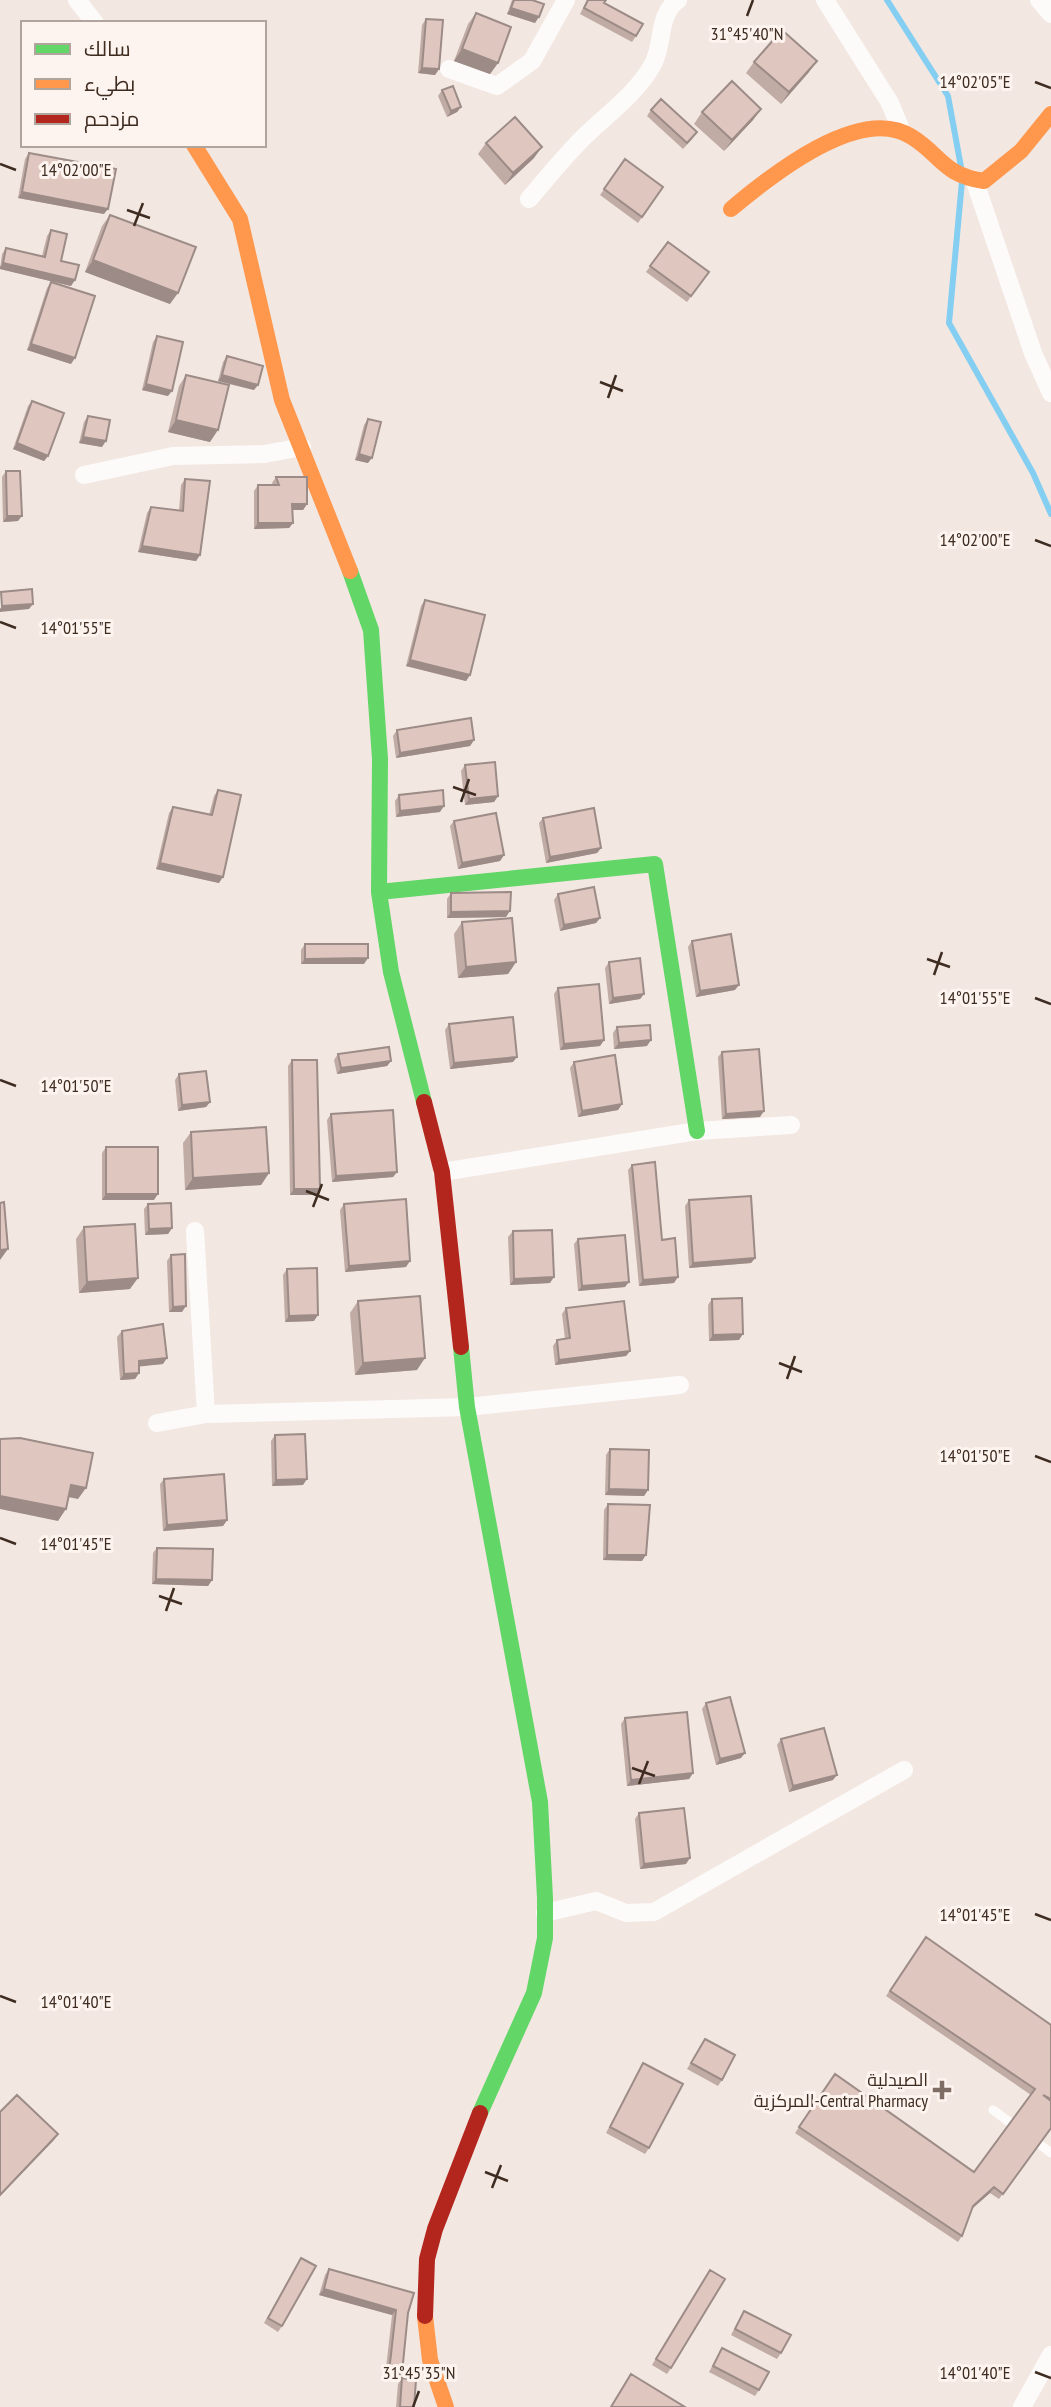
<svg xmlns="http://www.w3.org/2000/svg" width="1051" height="2407" viewBox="0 0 1051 2407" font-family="'PT Sans Narrow',Cairo,sans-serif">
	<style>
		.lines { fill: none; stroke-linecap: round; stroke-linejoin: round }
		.stream { stroke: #84cef2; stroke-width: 6 }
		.lane { stroke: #fdfbfa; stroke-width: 9 }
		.street { stroke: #fdfbfa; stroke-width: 18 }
		.fast { stroke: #63d668; stroke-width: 16 }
		.slow { stroke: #ff974d; stroke-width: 16 }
		.jam { stroke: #b3261e; stroke-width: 16 }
		.wall { fill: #c0aba5 }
		.shaded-wall { fill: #9c8b86 }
		.building { fill: #dfc7c0; stroke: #9c8b86; stroke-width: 2 }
		.ticks { fill: none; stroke: #3e2c21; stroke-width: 2.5 }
		.poi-dot { fill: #7d6d64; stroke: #fef4ef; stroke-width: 2.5 }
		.labels { text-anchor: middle; stroke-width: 6; stroke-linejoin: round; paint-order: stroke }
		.poi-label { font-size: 18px; fill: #3e2c21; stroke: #fef4ef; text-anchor: end }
		.ticks-label { font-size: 18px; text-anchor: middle; fill: #3e2c21; stroke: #fef4ef; stroke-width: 6; stroke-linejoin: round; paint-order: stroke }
	</style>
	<rect width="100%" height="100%" fill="#f2e7e1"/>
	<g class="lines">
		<!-- stream -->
		<path class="stream" d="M887,0l61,96 13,71
			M962,181l-13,142 84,150 18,41"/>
		<!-- lane -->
		<path class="lane" d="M993,2110l26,19
			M1030,2137l21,16"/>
		<!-- street -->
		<path class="street" d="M77,0l18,23
			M825,0l65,103 11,27
			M1039,0l12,14
			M449,69l48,17 35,-25 34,-61
			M974,179l59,174 18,40
			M529,199c19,-22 37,-45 58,-65 23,-22 50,-41 66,-70 11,-20 4,-49 25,-64
			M84,475l89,-19 91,-2 38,-7
			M442,1172l255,-41 94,-6
			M195,1231l11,183
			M157,1423l49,-9 261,-7 213,-22
			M545,1913l51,-12 30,12 28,-1 250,-142
			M1022,2407l29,-52"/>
		<!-- fast -->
		<path class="fast" d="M350,571l21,59 9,129 -1,133 12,80 33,130
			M379,892l276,-28 42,267
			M461,1347l6,60 73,395 5,96v40l-11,55 -54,120"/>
		<!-- slow -->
		<path class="slow" d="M194,145l46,74 42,181 68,171
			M731,209c38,-32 129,-106 181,-72 30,19 31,38 72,44l37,-30 30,-37
			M425,2316l5,44 16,47"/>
		<!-- jam -->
		<path class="jam" d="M424,1102l18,70 19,175
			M425,2316l2,-57 8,-30 45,-116"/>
	</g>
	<!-- wall -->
	<path class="wall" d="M512,0h2l21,23 -28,-9z
		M587,0h19l-2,3 32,33 -4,6 -52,-28z
		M476,13l22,50 -8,11 -36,-13 14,-37z
		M426,19l13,50 -4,6 -17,-2 4,-48z
		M754,62l55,10 -28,32 -35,-31z
		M442,90l19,17 -4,5 -10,5 -9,-21z
		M761,109l-8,11 -29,31 -30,-27 8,-12z
		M651,110l42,28 -10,11 -36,-33z
		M486,143l48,15 -29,27 -27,-31z
		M29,153l75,61 -86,-16 7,-39z
		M625,159l38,28 -25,36 -38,-28z
		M110,215l60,89 -85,-32 17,-46z
		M51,230l10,31 10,25 -71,-17 2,-15 4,-6 36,8 5,-20z
		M668,242l41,30 -22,30 -41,-30z
		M51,282l20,82 -44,-14 20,-62z
		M157,336l11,60 -26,-6 11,-48z
		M227,356l27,34 -36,-9 5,-19z
		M186,375l24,67 -42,-10 11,-46z
		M32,401l16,55 -4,5 -31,-12 15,-43z
		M88,416l14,31 -23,-4 5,-21z
		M368,419v44l-13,-3 9,-35z
		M6,471l12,50 -15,1 -1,-45z
		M276,477l31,27 -4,6h-11l1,13 -4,5 -35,1v-38l4,-6h15l-1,-2z
		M185,479l15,76 -4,6 -58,-9 9,-39 4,-6 28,4 2,-26z
		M425,600l45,75 -4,6 -60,-15 15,-60z
		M397,730l77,10 -4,6 -74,12 -3,-22z
		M465,765l33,31 -4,6 -29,3 -4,-34z
		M218,790l1,93 -63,-14 13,-56 4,-6 36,8 5,-19z
		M399,795l41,17 -44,5 -1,-16z
		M543,818l58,30 -4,5 -51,10 -7,-40z
		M454,821l50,34 -4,6 -42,8 -8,-43z
		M451,893l55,24 -59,1v-19z
		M558,894l42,24 -4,5 -36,8 -6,-31z
		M462,922l54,40 -8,12 -50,4 -4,-44z
		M692,941l43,49 -39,7 -8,-50z
		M305,944l59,20h-63v-14z
		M609,962l35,32 -4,5 -31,5 -4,-36z
		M558,988l46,52 -4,6 -40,4 -6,-56z
		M449,1024l64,38 -63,7 -5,-39z
		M617,1027l30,19 -33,3 -1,-16z
		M722,1052l38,65 -38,2 -4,-62z
		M338,1054l53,7 -4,5 -50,8 -3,-14z
		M292,1060l28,129 -4,6h-26l-2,-129z
		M574,1062l48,42 -4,6 -40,7 -8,-49z
		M179,1074l31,28 -4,5 -28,4 -3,-31z
		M331,1114l66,58 -4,5 -61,5 -5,-62z
		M191,1132l78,41 -8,12 -76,5 -2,-47z
		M106,1147l48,53h-52v-47z
		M632,1165l42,118 -35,3 -11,-116z
		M689,1200l66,58 -4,5 -62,5 -4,-62z
		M148,1204l24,24 -4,6 -23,1 -1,-26z
		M344,1204l62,63 -61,5 -5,-62z
		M84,1227l46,62 -51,4 -3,-54z
		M513,1231l37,52 -40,2 -2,-48z
		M578,1239l47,48 -47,4 -4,-47z
		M171,1255l11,57h-13l-2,-51z
		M287,1269l27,52 -29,1 -2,-47z
		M712,1299l27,41 -30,1 -1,-36z
		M358,1301l59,69 -62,5 -5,-62z
		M566,1308l64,43 -4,5 -71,9 -2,-19 4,-6 8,-1 -3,-25z
		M122,1331l41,33 -24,2v7l-4,6 -15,1 -3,-43z
		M275,1435l28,50 -31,1 -1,-45z
		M610,1449l38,41 -4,6 -39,-1 1,-40z
		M164,1479l63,41 -4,6 -60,5 -3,-47z
		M608,1504l34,57 -39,-1 1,-50z
		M157,1548l55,32 -4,6 -56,-2 1,-31z
		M706,1703l35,55 -25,7 -14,-56z
		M625,1718l68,55 -4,6 -62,7 -6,-62z
		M781,1739l52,41 -44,12 -12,-47z
		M639,1813l47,51 -46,5 -5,-50z
		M926,1937l125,88v104l-52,70 -9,-6 -18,16 -10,27 -4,6 -163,-109 40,-59 139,98 57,-77 -145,-99z
		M705,2039l17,41 -4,6 -31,-17z
		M643,2063l6,85 -4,6 -39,-21z
		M301,2258l-19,68 -4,6 -14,-9z
		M329,2269l79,44 -6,60 -5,6 -12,-2 7,-62 -73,-20 6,-20z
		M706,2276l-35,92 -4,6 -15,-9z
		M744,2311l37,42 -4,6 -46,-24z
		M722,2348l37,42 -4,6 -46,-24z
		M402,2378l12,29h-18l2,-23z"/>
	<!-- shaded-wall -->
	<path class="shaded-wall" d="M511,8l28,9 -4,6 -28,-9z
		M462,49l36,14 -8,11 -36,-13z
		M817,61l-8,11 -28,32 8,-12z
		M422,68l17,1 -4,6 -17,-2z
		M461,107l-4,5 -10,5 4,-6z
		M761,109l-8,11 -29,31 8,-11z
		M542,147l-8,11 -29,27 8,-12z
		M22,192l86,17 -4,5 -86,-16z
		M93,260l85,33 -8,11 -85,-32z
		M3,263l72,17 -4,6 -71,-17v-2z
		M31,344l44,14 -4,6 -44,-14z
		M222,375l36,10 -4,5 -36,-9z
		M146,384l26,7 -4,5 -26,-6z
		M176,420l42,10 -8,12 -42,-10z
		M83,437l23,4 -4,6 -23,-4z
		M17,443l31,13 -4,5 -31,-12z
		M359,454l13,4 -4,5 -13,-3z
		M292,504h15l-4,6h-15z
		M7,516h15l-4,5 -15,1z
		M258,523h35l-4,5 -35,1z
		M142,546l58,9 -4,6 -58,-9z
		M33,604l-4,5 -29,3v-3l2,-3z
		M410,660l60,15 -4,6 -60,-15z
		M474,740l-4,6 -74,12 4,-5z
		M498,796l-4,6 -29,3 4,-6z
		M444,806l-4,6 -44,5 4,-6z
		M601,848l-4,5 -51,10 4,-6z
		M504,855l-4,6 -42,8 4,-6z
		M160,863l63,14 -4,6 -63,-14z
		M510,911l-4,6 -59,1 4,-6z
		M600,918l-4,5 -36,8 4,-6z
		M368,958l-4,6h-63l4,-5z
		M516,962l-8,12 -50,4 8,-11z
		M739,985l-4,5 -39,7 4,-6z
		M644,994l-4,5 -31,5 4,-6z
		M604,1040l-4,6 -40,4 4,-6z
		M651,1040l-4,6 -33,3 5,-6z
		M517,1057l-4,5 -63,7 4,-6z
		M391,1061l-4,5 -50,8 4,-6z
		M210,1102l-4,5 -28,4 4,-6z
		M622,1104l-4,6 -40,7 4,-6z
		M764,1111l-4,6 -38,2 4,-5z
		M397,1172l-4,5 -61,5 4,-6z
		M269,1173l-8,12 -76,5 8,-12z
		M294,1189h26l-4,6h-26z
		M106,1194h52l-4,6h-52z
		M172,1228l-4,6 -23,1 4,-6z
		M8,1249l-8,11v-10z
		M755,1258l-4,5 -62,5 4,-5z
		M410,1261l-4,6 -61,5 4,-6z
		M554,1277l-4,6 -40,2 4,-6z
		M678,1277l-4,6 -35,3 4,-6z
		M138,1278l-8,11 -51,4 8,-11z
		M629,1282l-4,5 -47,4 4,-5z
		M186,1306l-4,6h-13l4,-5z
		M318,1315l-4,6 -29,1 4,-6z
		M743,1334l-4,6 -30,1 4,-6z
		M630,1351l-4,5 -71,9 4,-5z
		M167,1358l-4,6 -28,3 4,-6z
		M425,1358l-8,12 -62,5 8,-12z
		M139,1373l-4,6 -15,1 4,-6z
		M307,1479l-4,6 -31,1 4,-6z
		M71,1485l15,3 -8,11 -15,-3z
		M609,1489l39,1 -4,6 -39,-1z
		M0,1496l66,13 -8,12 -58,-12z
		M227,1520l-4,6 -60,5 4,-6z
		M607,1555h39l-4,6 -39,-1z
		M156,1579l56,1 -4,6 -56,-2z
		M745,1753l-4,5 -25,7 4,-6z
		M693,1773l-4,6 -62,7 4,-6z
		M837,1775l-4,5 -44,12 4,-6z
		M690,1858l-4,6 -46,5 4,-5z
		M58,2134l-4,6 -54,56v-1z
		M994,2187l-4,6 -21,18 4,-5z
		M324,2289l72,21 -4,5 -73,-20z
		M389,2372l13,1 -5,6 -12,-2z"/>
	<!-- building -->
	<path class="building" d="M514,0h18l12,4 -5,13 -28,-9z
		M588,0h18l-2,3 39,21 -7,12 -52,-28z
		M476,13l35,14 -13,36 -36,-14z
		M426,19l17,1 -4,49 -17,-1z
		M782,30l35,31 -28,31 -35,-30z
		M732,81l29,28 -29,31 -30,-28z
		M453,86l8,21 -10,4 -9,-21z
		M661,99l36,33 -10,11 -36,-33z
		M515,117l27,30 -29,26 -27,-30z
		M29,153l87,16 -8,40 -86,-17z
		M625,159l38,28 -21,30 -38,-28z
		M110,215l86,32 -18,46 -85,-33z
		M51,230l16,4 -6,27 18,4 -4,15 -72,-17 3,-15 39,9z
		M668,242l41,30 -18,24 -41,-30z
		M51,282l44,14 -20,62 -44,-14z
		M157,336l26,6 -11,49 -26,-7z
		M227,356l36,10 -5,19 -36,-10z
		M186,375l43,10 -11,45 -42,-10z
		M32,401l32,12 -16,43 -31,-13z
		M88,416l22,4 -4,21 -23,-4z
		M368,419l13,3 -9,36 -13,-4z
		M6,471h14l2,45h-15z
		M276,477h31v27h-15l1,19h-35v-38h21z
		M185,479l25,2 -10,74 -58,-9 9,-39 32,4z
		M32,589l1,15 -31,2 -1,-14z
		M425,600l60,15 -15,60 -60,-15z
		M471,718l3,22 -74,13 -3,-23z
		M495,762l3,34 -29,3 -4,-34z
		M218,790l23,5 -18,82 -63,-14 13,-56 39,8z
		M443,790l1,16 -44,5 -1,-16z
		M594,808l7,40 -51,9 -7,-39z
		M496,813l8,42 -42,8 -8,-42z
		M594,887l6,31 -36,7 -6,-31z
		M511,892l-1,19 -59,1v-19z
		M512,918l4,44 -50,5 -4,-45z
		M731,934l8,51 -39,6 -8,-50z
		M305,944h63v14l-63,1z
		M640,958l4,36 -31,4 -4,-36z
		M599,984l5,56 -40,4 -6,-56z
		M513,1017l4,40 -63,6 -5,-39z
		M650,1025l1,15 -32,3 -2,-16z
		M389,1047l2,14 -50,7 -3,-14z
		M759,1049l5,62 -38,3 -4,-62z
		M615,1055l7,49 -40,7 -8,-49z
		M292,1060h25l3,129h-26z
		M206,1071l4,31 -28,3 -3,-31z
		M393,1110l4,62 -61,4 -5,-62z
		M266,1127l3,46 -76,5 -2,-46z
		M106,1147h52v47h-52z
		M655,1162l7,78 13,-2 3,39 -35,3 -11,-115z
		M751,1196l4,62 -62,5 -4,-63z
		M406,1199l4,62 -61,5 -5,-62z
		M4,1202l4,47 -8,1v-47z
		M171,1203l1,25 -23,1 -1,-25z
		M135,1224l3,54 -51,4 -3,-55z
		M552,1230l2,47 -40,2 -1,-48z
		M625,1235l4,47 -47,4 -4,-47z
		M185,1254l1,52 -13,1 -2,-52z
		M317,1268l1,47 -29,1 -2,-47z
		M420,1296l5,62 -62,5 -5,-62z
		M742,1298l1,36 -30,1 -1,-36z
		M624,1301l6,50 -71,9 -2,-20 13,-2 -4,-30z
		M163,1324l4,34 -28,3v12l-15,1 -2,-43z
		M305,1434l2,45 -31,1 -1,-45z
		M20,1438l73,15 -7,35 -15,-3 -5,24 -66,-13v-57z
		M610,1449l39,1 -1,40 -39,-1z
		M224,1474l3,46 -60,5 -3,-46z
		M608,1504l42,1 -4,50h-39z
		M157,1548l56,1 -1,31 -56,-1z
		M730,1697l15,56 -25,6 -14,-56z
		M687,1712l6,61 -62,7 -6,-62z
		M824,1728l13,47 -44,11 -12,-47z
		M684,1808l6,50 -46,6 -5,-51z
		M926,1937l125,88v74l-8,-4 8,6v27l-48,66 -9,-7 -21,19 -11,30 -163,-109 36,-53 139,98 61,-83 -145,-98z
		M705,2039l30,16 -13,25 -31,-17z
		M643,2063l40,21 -34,64 -39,-21z
		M17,2095l41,39 -58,61v-83z
		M301,2258l15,8 -34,60 -14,-8z
		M329,2269l85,24 -6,20 -6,60 -13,-1 7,-62 -72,-21z
		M710,2270l15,9 -54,89 -15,-9z
		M744,2311l47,24 -10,18 -46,-24z
		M722,2348l47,24 -10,18 -46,-24z
		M631,2374l54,33h-74z
		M402,2378l14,2 -2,27h-14z"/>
	<!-- ticks -->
	<path class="ticks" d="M747,16l6,-16M1035,82l16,6M0,164l16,6M127,210l23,8M134,226l9,-23M600,382l23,9M608,398l8,-23M1035,540l16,6M0,622l16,6M453,787l23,8M461,802l8,-23M927,959l23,8M934,975l8,-23M1035,998l16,6M0,1080l16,6M306,1191l23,9M313,1207l9,-23M779,1363l23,9M787,1379l8,-23M1035,1456l16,6M0,1538l16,6M159,1596l23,8M166,1611l8,-23M632,1768l23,8M639,1784l9,-23M1035,1914l16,6M0,1996l16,6M485,2172l23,9M492,2188l9,-23M1035,2372l16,6M413,2407l6,-16"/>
	<!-- markers -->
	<path class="poi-dot" d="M938.5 2079.5h7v7h7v7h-7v7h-7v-7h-7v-7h7z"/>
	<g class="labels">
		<!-- poi labels -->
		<g class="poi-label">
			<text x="928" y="2086">الصيدلية<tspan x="928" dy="21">المركزية-Central Pharmacy</tspan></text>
		</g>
	</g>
	<g class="ticks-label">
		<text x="747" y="40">31°45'40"N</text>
		<text x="975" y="88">14°02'05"E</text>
		<text x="76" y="176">14°02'00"E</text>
		<text x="975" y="546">14°02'00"E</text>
		<text x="76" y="634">14°01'55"E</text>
		<text x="975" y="1004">14°01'55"E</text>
		<text x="76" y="1092">14°01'50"E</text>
		<text x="975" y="1462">14°01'50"E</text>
		<text x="76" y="1550">14°01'45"E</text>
		<text x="975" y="1921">14°01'45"E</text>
		<text x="76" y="2008">14°01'40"E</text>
		<text x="975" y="2379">14°01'40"E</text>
		<text x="419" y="2379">31°45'35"N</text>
	</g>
	<!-- legend -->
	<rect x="21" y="21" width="245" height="126" fill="#fef4ef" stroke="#b1a49d" stroke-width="2"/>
	<rect x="35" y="44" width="35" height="10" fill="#63d668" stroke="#b1a49d" stroke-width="2"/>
	<text x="84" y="56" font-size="21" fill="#3e2c21">سالك</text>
	<rect x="35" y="79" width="35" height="10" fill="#ff974d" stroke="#b1a49d" stroke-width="2"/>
	<text x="84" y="91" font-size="21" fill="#3e2c21">بطيء</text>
	<rect x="35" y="114" width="35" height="10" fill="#b3261e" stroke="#b1a49d" stroke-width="2"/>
	<text x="84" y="126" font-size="21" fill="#3e2c21">مزدحم</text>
</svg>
